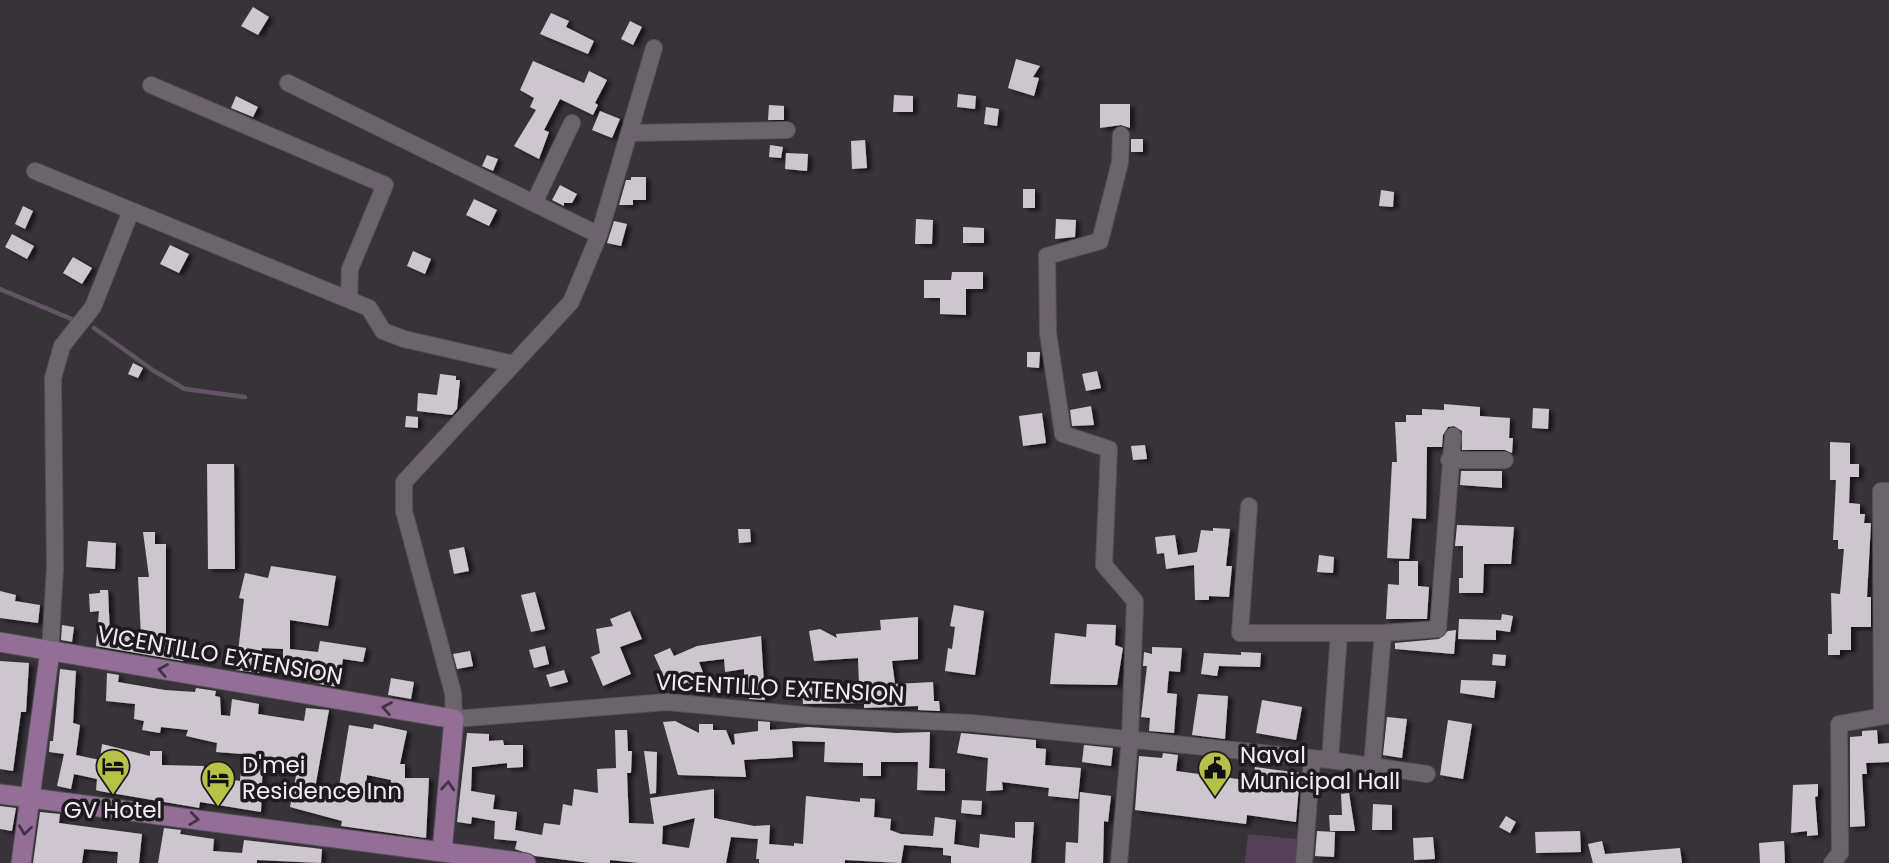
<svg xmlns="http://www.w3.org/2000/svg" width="1889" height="863" viewBox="0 0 1889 863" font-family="Poppins,sans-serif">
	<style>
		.green { fill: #554157 }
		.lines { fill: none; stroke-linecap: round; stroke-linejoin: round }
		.stream { stroke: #635465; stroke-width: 4.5 }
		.building { fill: #cec6cf; fill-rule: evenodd; filter: url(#shadow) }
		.minor-casing { stroke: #575157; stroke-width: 18 }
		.major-casing { stroke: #575157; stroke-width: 21 }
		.minor { stroke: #6b646c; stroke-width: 16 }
		.major { stroke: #936e97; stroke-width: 19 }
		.oneway { stroke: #413442 }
		.labels { text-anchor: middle; stroke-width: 7; stroke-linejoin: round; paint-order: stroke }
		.street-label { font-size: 23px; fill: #f2edf2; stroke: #1e1b1e }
		.poi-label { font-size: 23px; fill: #f2edf2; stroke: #1e1b1e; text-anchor: start }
	</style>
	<defs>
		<filter id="shadow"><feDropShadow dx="4.5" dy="2.5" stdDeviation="2" flood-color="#0009"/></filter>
	</defs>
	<rect width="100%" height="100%" fill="#383239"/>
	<!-- green -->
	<path class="green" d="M1248,834l49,5 -2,24h-50z"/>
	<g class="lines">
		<!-- stream -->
		<path class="stream" d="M0,289l74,31
			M94,328l60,43 31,18 60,8"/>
	</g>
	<!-- building -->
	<path class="building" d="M253,7l16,10 -11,18 -17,-9z
		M551,13l18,8 -3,6 28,14 -6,13 -48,-20z
		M630,21l12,6 -9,18 -12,-6z
		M1016,59l24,7 -7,11 6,1 -5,18 -26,-8z
		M533,61l51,22 5,-12 18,9 -12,23 3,2 -5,10 -33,-16 -16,31 5,2 -10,27 -25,-13 22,-36 -6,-3 4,-9 -14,-8z
		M958,94l18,2 -1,13 -18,-2z
		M894,95l19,1v16h-20z
		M236,96l22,11 -5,10 -22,-9z
		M1100,104h30v24l-9,-3 -21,3z
		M769,105l15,1v14h-16z
		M986,107l13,2 -2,17 -13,-2z
		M600,111l20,8 -8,19 -20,-8z
		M1131,139h12v13h-12z
		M865,140l2,28 -15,1 -1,-28z
		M770,145l13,2 -2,11 -12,-1z
		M786,153l22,1 -1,17 -22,-2z
		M487,155l11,4 -5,12 -11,-5z
		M631,177h15v23h-13v5h-14l7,-25h5z
		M560,185l17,9 -5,9h-8v3l-12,-6z
		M1023,189h12v19h-12z
		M1381,190l13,2 -1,15 -14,-1z
		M474,199l23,11 -8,16 -23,-11z
		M23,206l10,5 -8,18 -10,-5z
		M916,219l17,1 -1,24h-17z
		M1056,219l20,1 -1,17 -20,2z
		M614,221l13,3 -6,22 -14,-3z
		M963,227l21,1v15h-21z
		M12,234l22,12 -7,13 -22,-12z
		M170,245l19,9 -10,19 -19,-9z
		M413,251l18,8 -6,15 -18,-8z
		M73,257l19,11 -10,16 -19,-11z
		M952,272h31v17h-17v26l-26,-1v-16h-16v-18h27z
		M1027,352h13l-1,16 -12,-1z
		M133,363l10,5 -5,10 -10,-4z
		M1097,371l4,17 -15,3 -4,-17z
		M440,374l16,2v4h4l-3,29 -5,6 -35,-4 1,-18 19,2z
		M1444,404l36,3v9l30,2 -1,20h4l-1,15 -7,-3h-43v-19l-8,-5 -6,1 -5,8 -1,12h-15l-1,72 -14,-1 -3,41 -22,-1 5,-96h5l-2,-40h11v-7h16v-6l22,1z
		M1091,406l3,19 -22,1 -2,-16z
		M1533,408l16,1 -1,20 -16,-1z
		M1042,413l4,30 -23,3 -4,-30z
		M406,416l12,1v11l-13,-1z
		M1830,442l20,1v21h9v13h-9l-1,26 11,1v10h5l-1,9h7l-4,74h4v30h-20v23h-11v5h-12v-21h4l-1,-41 9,1 4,-45h-6v-9h-5l3,-60h-6z
		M1145,445l2,14 -14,1 -2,-14z
		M207,464h27l1,105h-27z
		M1461,471h41v17l-42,-3z
		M1457,525l57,2 -3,37h-27l-1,29h-24v-15h4v-32h-8z
		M1213,528l17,1 -4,37h6l-3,31 -20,-1v4h-14l-1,-35 -28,4 -2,-16 -7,1 -2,-17 20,-2 3,20 19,-3 4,-22 12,1z
		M738,529h12l1,13 -12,1z
		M143,532h12v12h11v94l20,2 -3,21 -87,-15 3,-35 -9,1 -1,-18 11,-1v-3h8l2,45 31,2 -3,-60h11z
		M88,541l28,2 -1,26 -29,-2z
		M464,547l5,24 -15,3 -5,-24z
		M1319,555l15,2 -1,16 -16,-1z
		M1399,561h19v25l11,1 -2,32h-41l2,-35 11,1z
		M271,566l65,10 -8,50 -38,-6v29l28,3 2,-11 46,7 -3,14 -20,-3 -5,28 -25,-4 2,-12 -32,-5v-17l-21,-1 -3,25 -23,-3 8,-71 -5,-1 6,-25 23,5z
		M0,591l16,4 -1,6 25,4 -2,18 -38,-5z
		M535,592l10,37 -14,3 -10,-37z
		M954,605l30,6 -9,64 -30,-4 3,-23 4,1 3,-22 -5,-1z
		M630,611l12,28 -22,8 11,27 -28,12 -12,-29 9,-4 -4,-24 17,-3 -3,-7z
		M1502,614l11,2 -3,16 -14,-2v10l-38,-1 1,-20 42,1z
		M918,617v42l-26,2 3,23 38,-2 1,19h5l1,10 -22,-1v-4l-54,2v-5l-61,1 -1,-16 57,-3 -1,-27 -44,3 -5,-30 11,-2 17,9 -1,-4 45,-4 -1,-10z
		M1087,624l29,1 -1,20 8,3 -6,37 -67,-1 5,-51 31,4z
		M62,625l12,2 -2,15 -11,-2z
		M1456,630l-2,24 -59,-5v-6l44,-4 9,-8z
		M761,636l4,64 -16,-1 -1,-25 -4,1v-6l-19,3 -1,-13 -25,3 8,21 -16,6 -3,-7 -18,8 -16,-35 16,-7 4,8 23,-10z
		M545,646l4,18 -15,4 -5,-18z
		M1152,647l30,1 -2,24 -11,-1 -2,22 10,1 -3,39 -25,-2 1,-13 -9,-1 6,-51h-4l1,-14 8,2z
		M470,651l3,15 -16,3 -4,-15z
		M1241,652l20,1 -1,14 -41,-1 -2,10 -16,-2 3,-21 37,2z
		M1493,654l13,1 -1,11 -13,-1z
		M0,661l29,2 -3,49h-5l-8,59 -13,-2z
		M60,669l16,2 -3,52 7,2 -4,30 24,5 2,-16 48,12v-5h12v14l42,1 -1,9 37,6 2,-27 -26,-2 1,-9 -31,-7 2,-6 -27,-3 -1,6 -18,-3 2,-9 -10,-2 1,-15 -29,-3 1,-28 12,2 -1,7 47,8 30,2 1,-4 20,3 -1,5 5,1 1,18 9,1 2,-17 27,5 -1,10 46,7 2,-13 23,2 -15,84 23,5 12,-74 24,4 1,-5 33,7 -7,33h5v14h24l-3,60 -85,-12 1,-5 -52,-14 9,-47 -36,-3 -2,55 -61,-10 -1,6 -5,-1 -95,-16 -3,-1 1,-11 -23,-5 -3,15 -14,-3 7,-32 -15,-2 1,-11h3zM367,775l24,5 -1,21 -25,-2z
		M564,670l4,12 -18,5 -4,-12z
		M391,678l23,4 -3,17 -23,-4z
		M1461,680l35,1 -2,17 -34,-5z
		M1198,694l30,2 -3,43 -33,-4z
		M1262,700l40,7 -6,33 -40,-7z
		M1387,717l20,2 -5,39 -19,-3z
		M1448,720l24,4 -9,55 -23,-4z
		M675,721l24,12v-9h14v6h13l6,15 3,-1 -1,-10 24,-3v-10l12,1v8l38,-3 88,6 34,-1 -1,36 16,1v22l-28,-1 1,-28h-37v14h-18v-13l-39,-1 1,-20 -33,-1 1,16 -49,3 2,17 -68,-2 -15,-53z
		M615,730h12l1,21h4l-1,22h-4l2,50 25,1 -4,-26 64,-9v29l40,8 16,-1 -1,19 25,2v-3l9,1 3,-48 54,6v-4l15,1 -1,18 17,2 -1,11 11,4 32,2 2,-19 21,3 -2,24 25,4 1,-14 35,4v-16h19l-3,41h-80v-7l-8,-1v-7l-39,-3 -3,18 -56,-3v3h-86v-4h-3l2,-20 -27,-2 -5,26h-86l-30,-3v3h-20l-55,-7 -20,-7 2,-8 -23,-2 1,-18 -23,-4 -1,7 -14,-2 10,-89 22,1v7l14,-1 1,5h19v22l-16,1v-5l-35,4 -1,24 24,4 -2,14 24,3 -2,18 27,5 2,-12 16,2 3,-21 9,2 2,-17 24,4 -1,-24 19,-1zM695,818l-6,30 -27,-4 1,-18z
		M1877,730l1,14 11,-1v19l-23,1 1,11h-5l3,52 -15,1v-90l12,-1v-5z
		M961,733l75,7v8l10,1 -1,16 36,3 -3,31 -30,-3 1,-8 -47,-6 1,8 -17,1 2,-33 -31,-5z
		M1084,745l29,3 -2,18 -29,-4z
		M644,751l13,1 -1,41 -6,1z
		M1163,753l15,2 -2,16 77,10 2,-14 45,6 -4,49 -49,-7 -1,9 -111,-14 4,-54 23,2z
		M1818,784v12l-3,1 3,38 -11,1v-5l-16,2 2,-48z
		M1080,792l31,4 -3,26 -4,-1 -1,42h-38l1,-21 12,1z
		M1349,793l6,38h-25l-1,-16h13l-1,-21z
		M962,800l20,1 -1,14 -20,-2z
		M1373,804l19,1v25h-20z
		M0,806l16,2 -4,23 -12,-2z
		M40,812l20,2 -1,9 83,11 -3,29h-22l1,-11 -34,-3 -2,14h-49z
		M1506,816l10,6 -6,11 -11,-6z
		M164,828l17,2 -1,4 34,5 -1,12 29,2 2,-13 78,9 -1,14 -64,-3v3h-99z
		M1317,831l18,1 -1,25 -19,-1z
		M1580,831l1,21 -45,1 -1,-21z
		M1433,837l2,22 -21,1 -1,-22z
		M1602,841l3,13 75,-6 2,15h-89l-5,-19z
		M1784,841l1,22h-25l-1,-20z"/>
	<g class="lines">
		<!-- minor casing -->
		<g class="minor-casing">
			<path id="minor" d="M654,48l-55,187 -28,67 -167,180v29l49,182 1,26 213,-17 146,14 158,7 359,37 97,14
				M288,83l311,152
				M151,85l234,100 -35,84 -1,30
				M631,133l156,-3
				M35,171l334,137 14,23 21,8 109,25
				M534,203l38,-80
				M1449,460h56
				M1249,506l-9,127h143l55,-4 15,-193
				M50,651l5,-83 -2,-190 9,-32 31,-39 38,-96
				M1882,716l-1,-225h8
				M1330,760l9,-127
				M1372,766l11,-133
				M1119,863l11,-125 5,-137 -31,-36 5,-116 -46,-15 -15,-101 -1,-77 53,-15 20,-79 1,-27
				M1304,863l8,-104
				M1832,863l8,-10 -1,-129 50,-9"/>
		</g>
		<!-- major casing -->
		<g class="major-casing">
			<path id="major" d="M0,642l454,77 -12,133
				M0,794l526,69
				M21,863l29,-212"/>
		</g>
		<!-- minor -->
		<use href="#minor" class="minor"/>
		<!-- major -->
		<use href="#major" class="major"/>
	</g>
	<!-- one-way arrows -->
	<defs><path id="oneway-chevron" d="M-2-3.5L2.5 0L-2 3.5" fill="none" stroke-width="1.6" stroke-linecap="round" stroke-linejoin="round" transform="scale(1.75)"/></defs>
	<g class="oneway">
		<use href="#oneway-chevron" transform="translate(163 670) rotate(-170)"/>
		<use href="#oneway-chevron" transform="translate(387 708) rotate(-170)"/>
		<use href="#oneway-chevron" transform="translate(448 786) rotate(-85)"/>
		<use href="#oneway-chevron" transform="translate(194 819) rotate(7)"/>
		<use href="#oneway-chevron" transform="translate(25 830) rotate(97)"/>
	</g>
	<!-- icons -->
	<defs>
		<g id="hotel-pin" transform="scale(1.75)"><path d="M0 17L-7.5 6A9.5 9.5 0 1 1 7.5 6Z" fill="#b8c147" stroke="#1e1b1e"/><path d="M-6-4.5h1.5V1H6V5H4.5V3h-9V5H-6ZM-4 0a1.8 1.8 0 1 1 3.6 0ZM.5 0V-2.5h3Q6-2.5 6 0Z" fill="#111"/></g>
		<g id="civic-pin" transform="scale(1.75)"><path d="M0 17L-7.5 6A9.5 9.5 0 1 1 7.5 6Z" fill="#b8c147" stroke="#1e1b1e"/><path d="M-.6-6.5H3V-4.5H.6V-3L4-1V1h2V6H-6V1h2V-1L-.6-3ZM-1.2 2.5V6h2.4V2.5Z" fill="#111"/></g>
	</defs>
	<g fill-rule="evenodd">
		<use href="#hotel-pin" x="113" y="766"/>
		<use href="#civic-pin" x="1215" y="768"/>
		<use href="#hotel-pin" x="218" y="778"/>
	</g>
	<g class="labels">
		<!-- street labels -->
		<g class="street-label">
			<text transform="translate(220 655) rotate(10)" y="8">VICENTILLO EXTENSION</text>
			<text transform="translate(780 688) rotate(3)" y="8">VICENTILLO EXTENSION</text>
		</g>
		<!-- poi labels -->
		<g class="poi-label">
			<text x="1240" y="763">Naval<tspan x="1240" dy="26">Municipal Hall</tspan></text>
			<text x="242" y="773">D'mei<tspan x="242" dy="26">Residence Inn</tspan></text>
			<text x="113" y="818" text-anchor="middle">GV Hotel</text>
		</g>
	</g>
</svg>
